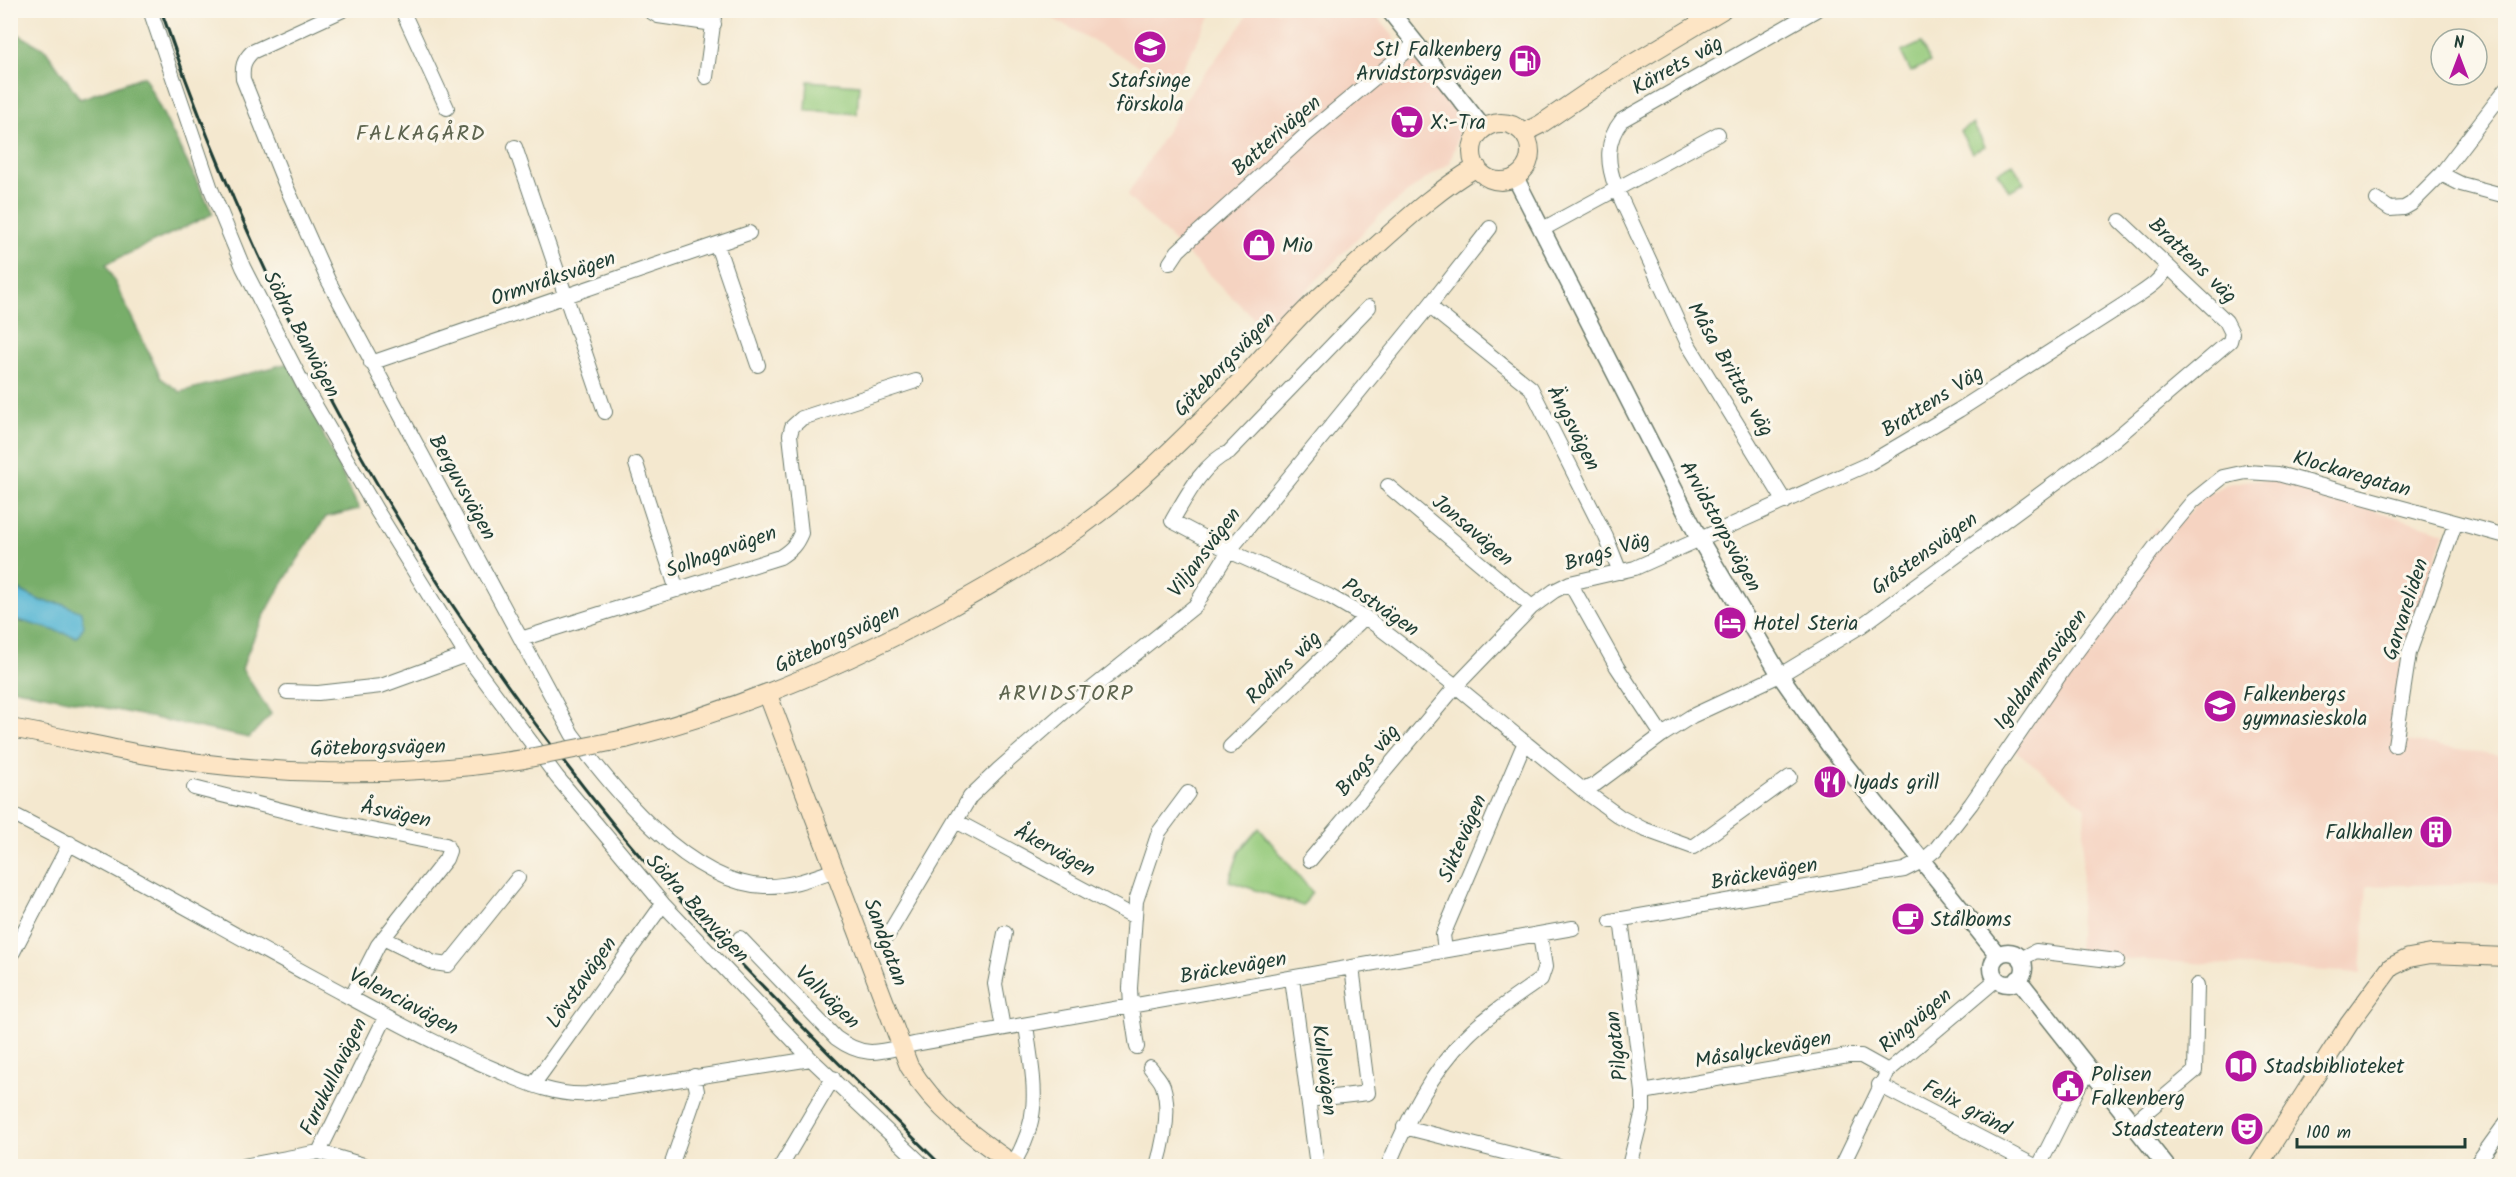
<svg xmlns="http://www.w3.org/2000/svg" width="2516" height="1177" viewBox="0 0 2516 1177" font-family="Kalam,sans-serif">
	<style>
		.built { fill: #f5d3c1 }
		.green { fill: #95ca7b; stroke: #5a8458; stroke-width: 1.5 }
		.forest { fill: #78ae6b; stroke: #4c7650; stroke-width: 1.5 }
		.water { fill: #54b5d3; stroke: #3a7984; stroke-width: 1.5 }
		.lines { fill: none; stroke-linecap: round; stroke-linejoin: round }
		.minor-casing { stroke: #6a796a; stroke-width: 16 }
		.tertiary-casing { stroke: #6a796a; stroke-width: 19 }
		.secondary-casing { stroke: #6a796a; stroke-width: 20 }
		.minor { stroke: #fff; stroke-width: 14 }
		.tertiary { stroke: #fff; stroke-width: 16 }
		.secondary { stroke: #fde5c5; stroke-width: 18 }
		.rail { stroke: #1f3d34; stroke-width: 3 }
		.secondary-bridge-casing { stroke: #6a796a; stroke-width: 20; stroke-linecap: butt }
		.secondary-bridge { stroke: #fde5c5; stroke-width: 18 }
		.labels { text-anchor: middle; stroke-width: 6; stroke-linejoin: round; paint-order: stroke }
		.poi-label { font-size: 21px; fill: #1f3d34; stroke: #fbf7ec; text-anchor: start }
		.street-label { font-size: 21px; fill: #1f3d34; stroke: #fbf7ec }
		.neighbourhood-label { font-size: 22px; letter-spacing: 1.5px; fill: #5e654f; stroke: #fbf7ec }
	</style>
	<rect width="100%" height="100%" fill="#fbf7ec"/>
	<filter id="ink" filterUnits="userSpaceOnUse"><feTurbulence type="fractalNoise" baseFrequency=".0167" numOctaves="2"/><feDisplacementMap in="SourceGraphic" scale="12" xChannelSelector="R" yChannelSelector="G"/><feConvolveMatrix kernelMatrix="1 2 1 2 8 2 1 2 1" color-interpolation-filters="sRGB"/></filter>
	<filter id="wash" filterUnits="userSpaceOnUse"><feTurbulence type="fractalNoise" baseFrequency=".008" numOctaves="4" result="noise"/><feDisplacementMap in="SourceGraphic" scale="24" xChannelSelector="R" yChannelSelector="G"/><feGaussianBlur stdDeviation="1.35" result="paint"/><feColorMatrix in="noise" values="0 0 0 0 0 0 0 0 0 0 0 0 0 0 0 0 0 1.4 0 .05"/><feComposite in="paint" operator="in"/></filter>
	<g filter="url(#wash)">
		<rect width="100%" height="100%" fill="#f4e8cf"/>
		<!-- built -->
		<path class="built" d="M1039,11l175,-1v1l-41,73z
			M1249,11h124l21,26 -2,16 6,8 22,2 36,44 5,20 -11,36 -29,19 -41,33 -113,116 -140,-135 66,-108 48,-62z
			M2251,480l26,1 168,51 -42,118 -11,89 113,17 1,109 -3,18 -136,3 -6,87 -283,-17 7,-149 -71,-58 107,-150 34,-71 14,6 35,-37 23,-13z"/>
		<!-- green -->
		<path class="green" d="M1921,43l9,19 -19,10 -10,-20z
			M808,81l51,4 -2,29 -51,-4z
			M1973,124l12,22 -13,7 -12,-22z
			M2013,164l11,19 -15,8 -11,-19z
			M1259,828l53,64 -9,14 -74,-25 11,-31z"/>
		<!-- forest -->
		<path class="forest" d="M11,30l35,20 34,49 64,-23 69,138 -107,50 55,114 19,14 109,-29 70,146 -33,8c-32,48 -67,97 -84,152l29,45 -22,24 -238,-50 -1,-70 13,5 40,-19 -22,-3 -27,-14 -3,1z"/>
		<!-- water -->
		<path class="water" d="M13,587l28,14 22,3 18,8 3,14 -7,11 -66,-19v-30z"/>
	</g>
	<g filter="url(#ink)">
		<g class="lines">
			<!-- minor casing -->
			<g class="minor-casing">
				<path id="minor" d="M150,10l61,179 32,78 61,119 73,125 89,144
					M343,10l-91,42c-9,9 -10,15 -9,27l43,107 42,94 244,454c42,56 116,149 192,152 25,1 48,-8 71,-16
					M402,10l45,98
					M648,10l10,6 56,8
					M706,77l9,-67
					M515,147l90,265
					M2441,174l20,10 45,12
					M2377,200l13,9 14,-1 7,-4 30,-30 65,-85
					M1541,230l177,-96
					M717,245l41,120
					M1170,263l8,-12 15,-14 115,-104 107,-89
					M1429,306l102,82 75,149 14,35
					M1369,307l-140,145c-26,11 -43,45 -57,69l57,30 100,45 36,21 91,69 127,104 37,27 23,12 50,18 97,-70
					M371,363l378,-130
					M636,464l41,126
					M1388,486l144,121
					M1785,502l-97,-158 -72,-156c-9,-24 -11,-47 6,-68l194,-110
					M1570,583l47,84 45,68
					M521,639l259,-82c11,-7 16,-12 21,-24l-11,-98 2,-8 10,-9 114,-37
					M287,692l31,1 63,-7 85,-31 91,122 106,127 148,155 113,107
					M2395,745l14,-92 46,-129
					M1230,747l135,-130
					M194,788l123,31 129,26 3,6 -3,8 -68,86 -27,53
					M1583,790l13,-6 66,-49 30,-19 88,-41 81,-49 254,-187 115,-98 2,-8 -6,-12 -106,-100
					M10,813c103,52 203,110 304,165 60,32 119,66 182,92 29,12 58,26 91,24l224,-35
					M956,821l179,96
					M1310,860l146,-174 76,-79 22,-16 16,-8 65,-15 231,-103 93,-55 178,-114c12,-8 25,-16 30,-30
					M1621,919l22,173v19l-14,55
					M1611,921l293,-51 18,-9 13,-11 36,-46 92,-134 95,-127 35,-42 30,-24 23,-5 32,2 228,62
					M888,935l82,-138 28,-27 81,-71 116,-93 34,-55 200,-245 61,-78
					M383,938l51,25 14,2 70,-87
					M740,938l96,100c33,24 48,11 84,5l653,-115
					M1445,950l-2,-15 82,-193
					M13,952l57,-109
					M2021,959l15,-8 81,10
					M1292,978l25,188
					M1003,1028l-8,-44 10,-51
					M1137,1047l-6,-40 -1,-19 6,-87 23,-69 29,-39
					M1150,1067c4,6 11,12 13,19 8,25 1,56 -6,80
					M533,1085l130,-181
					M1879,1085l156,81
					M1643,1092l205,-36h13l27,15
					M1308,1100l60,-7 -16,-126
					M2132,1124l63,-53 2,-86
					M1404,1127l155,39
					M319,1152l66,-134
					M1013,1164c31,-50 20,-84 13,-139
					M243,1166l76,-14 48,14
					M671,1166l26,-75 -3,-15
					M781,1166l52,-88
					M1388,1166c19,-46 43,-94 79,-130 22,-22 49,-39 74,-57l4,-12 -5,-32
					M1842,1166l46,-95 109,-92
					M2039,1166l40,-80 11,-14
					M2475,1166l31,-43"/>
			</g>
			<!-- tertiary casing -->
			<g class="tertiary-casing">
				<path id="tertiary" d="M1389,10l95,119
					M1515,177l185,363 80,135 49,70 169,210
					M1992 968a16 16 0 1 1 32 0a16 16 0 1 1-32 0Z
					M2018,979l148,187"/>
			</g>
			<!-- secondary casing -->
			<g class="secondary-casing">
				<path id="secondary" d="M1472 152a29 29 0 1 1 58 0a29 29 0 1 1-58 0Z
					M1523,133l18,-9 66,-45 115,-69
					M768,695l141,371c26,43 66,72 107,100
					M10,728c42,7 83,17 125,25 127,23 261,26 389,6
					M625,739c114,-29 221,-75 324,-131 52,-29 103,-58 150,-95 41,-31 79,-70 116,-106 34,-33 63,-70 97,-103 23,-21 47,-42 70,-63 30,-27 60,-54 95,-74
					M2258,1166l91,-142 42,-57 18,-9 22,-4 75,3"/>
			</g>
			<!-- minor -->
			<use href="#minor" class="minor"/>
			<!-- tertiary -->
			<use href="#tertiary" class="tertiary"/>
			<!-- secondary -->
			<use href="#secondary" class="secondary"/>
			<!-- rail -->
			<path class="rail" d="M161,10c103,302 259,579 461,825 39,47 83,92 125,135 64,66 130,132 195,196"/>
			<!-- secondary-bridge casing -->
			<g class="secondary-bridge-casing">
				<path id="secondary-bridge" d="M524,759l101,-20"/>
			</g>
			<!-- secondary-bridge -->
			<use href="#secondary-bridge" class="secondary-bridge"/>
		</g>
	</g>
	<!-- icons -->
	<defs>
		<g id="school-disc" transform="scale(1.725)"><circle r="9.5" fill="#b5179e" stroke="#fbf7ec"/><path d="M0-5L7-2L0 1L-7-2ZM-4 1L0 2.5L4 1V4Q0 6-4 4Z" fill="#fff"/></g>
		<g id="fuel-disc" transform="scale(1.725)"><circle r="9.5" fill="#b5179e" stroke="#fbf7ec"/><path d="M-5.5-6h7V0h2V4h1.3V-2.5L3-4.5l.8-.8L6-3V5H2.5V1h-1V6h-7ZM-4.2-4.7v3.2H.2V-4.7Z" fill="#fff"/></g>
		<g id="supermarket-disc" transform="scale(1.725)"><circle r="9.5" fill="#b5179e" stroke="#fbf7ec"/><path d="M-6-5.5h2.5l.6 2H6L4.5 2H-2.5L-4.4-4H-6ZM-1.5 3.2a1.3 1.3 0 1 0 .1 0ZM3 3.2a1.3 1.3 0 1 0 .1 0Z" fill="#fff"/></g>
		<g id="shop-disc" transform="scale(1.725)"><circle r="9.5" fill="#b5179e" stroke="#fbf7ec"/><path d="M-5-2.5h2.3a2.7 3.5 0 0 1 5.4 0H5L5.5 6h-11ZM-1.5-2.5h3a1.5 2.3 0 0 0-3 0Z" fill="#fff"/></g>
		<g id="hotel-disc" transform="scale(1.725)"><circle r="9.5" fill="#b5179e" stroke="#fbf7ec"/><path d="M-6-4.5h1.5V1H6V5H4.5V3h-9V5H-6ZM-4 0a1.8 1.8 0 1 1 3.6 0ZM.5 0V-2.5h3Q6-2.5 6 0Z" fill="#fff"/></g>
		<g id="restaurant-disc" transform="scale(1.725)"><circle r="9.5" fill="#b5179e" stroke="#fbf7ec"/><path d="M-5-6h1v4h1v-4h1v4h1v-4h1v5L-1.5 .5V6h-2V.5L-5-1ZM5-6V6H3V1.5H1.5Q1.5-4 5-6Z" fill="#fff"/></g>
		<g id="building-disc" transform="scale(1.725)"><circle r="9.5" fill="#b5179e" stroke="#fbf7ec"/><path d="M-4-6H4V6H1V3H-1V6H-4ZM-2.5-4.3h1.7v1.8h-1.7ZM.8-4.3h1.7v1.8H.8ZM-2.5-1h1.7V.8h-1.7ZM.8-1h1.7V.8H.8Z" fill="#fff"/></g>
		<g id="cafe-disc" transform="scale(1.725)"><circle r="9.5" fill="#b5179e" stroke="#fbf7ec"/><path d="M-5.5-4.5H6V0H3Q3 3.5 0 3.5H-2.5Q-5.5 3.5-5.5 0ZM3-3.2v2h1.7v-2ZM-6 4.5H4V6H-6Z" fill="#fff"/></g>
		<g id="library-disc" transform="scale(1.725)"><circle r="9.5" fill="#b5179e" stroke="#fbf7ec"/><path d="M-6-4Q-3-5.5-.7-3.5V5Q-3 3-6 4ZM6-4Q3-5.5 .7-3.5V5Q3 3 6 4Z" fill="#fff"/></g>
		<g id="civic-disc" transform="scale(1.725)"><circle r="9.5" fill="#b5179e" stroke="#fbf7ec"/><path d="M-.6-6.5H3V-4.5H.6V-3L4-1V1h2V6H-6V1h2V-1L-.6-3ZM-1.2 2.5V6h2.4V2.5Z" fill="#fff"/></g>
		<g id="theatre-disc" transform="scale(1.725)"><circle r="9.5" fill="#b5179e" stroke="#fbf7ec"/><path d="M-5-5.5Q0-4 5-5.5V0Q5 5 0 6Q-5 5-5 0ZM-3.3-2.5H-1v1.5H-3.3ZM1-2.5H3.3v1.5H1ZM-2.8 1Q0 5.5 2.8 1Z" fill="#fff"/></g>
	</defs>
	<g fill-rule="evenodd">
		<use href="#school-disc" x="1150" y="47"/>
		<use href="#fuel-disc" x="1525" y="61"/>
		<use href="#supermarket-disc" x="1407" y="122"/>
		<use href="#shop-disc" x="1259" y="245"/>
		<use href="#hotel-disc" x="1730" y="623"/>
		<use href="#school-disc" x="2220" y="706"/>
		<use href="#restaurant-disc" x="1830" y="782"/>
		<use href="#building-disc" x="2436" y="832"/>
		<use href="#cafe-disc" x="1908" y="919"/>
		<use href="#library-disc" x="2241" y="1066"/>
		<use href="#civic-disc" x="2068" y="1086"/>
		<use href="#theatre-disc" x="2247" y="1129"/>
	</g>
	<g class="labels">
		<!-- poi labels -->
		<g class="poi-label">
			<text x="1502" y="56" text-anchor="end">St1 Falkenberg<tspan x="1502" dy="24">Arvidstorpsvägen</tspan></text>
			<text x="1150" y="87" text-anchor="middle">Stafsinge<tspan x="1150" dy="24">förskola</tspan></text>
			<text x="1430" y="129">X:-Tra</text>
			<text x="1282" y="252">Mio</text>
			<text x="1753" y="630">Hotel Steria</text>
			<text x="2243" y="701">Falkenbergs<tspan x="2243" dy="24">gymnasieskola</tspan></text>
			<text x="1853" y="789">Iyads grill</text>
			<text x="2413" y="839" text-anchor="end">Falkhallen</text>
			<text x="1931" y="926">Stålboms</text>
			<text x="2264" y="1073">Stadsbiblioteket</text>
			<text x="2091" y="1081">Polisen<tspan x="2091" dy="24">Falkenberg</tspan></text>
			<text x="2224" y="1136" text-anchor="end">Stadsteatern</text>
		</g>
		<!-- street labels -->
		<g class="street-label">
			<text transform="translate(1677 65) rotate(-29)" y="7">Kärrets väg</text>
			<text transform="translate(1276 135) rotate(-41)" y="7">Batterivägen</text>
			<text transform="translate(2193 260) rotate(44)" y="7">Brattens väg</text>
			<text transform="translate(553 278) rotate(-19)" y="7">Ormvråksvägen</text>
			<text transform="translate(302 334) rotate(62)" y="7">Södra Banvägen</text>
			<text transform="translate(1224 364) rotate(-46)" y="7">Göteborgsvägen</text>
			<text transform="translate(1731 369) rotate(60)" y="7">Måsa Brittas väg</text>
			<text transform="translate(1932 401) rotate(-32)" y="7">Brattens Väg</text>
			<text transform="translate(1574 428) rotate(63)" y="7">Ängsvägen</text>
			<text transform="translate(2352 473) rotate(16)" y="7">Klockaregatan</text>
			<text transform="translate(463 487) rotate(61)" y="7">Berguvsvägen</text>
			<text transform="translate(1721 526) rotate(61)" y="7">Arvidstorpsvägen</text>
			<text transform="translate(1473 530) rotate(40)" y="7">Jonsavägen</text>
			<text transform="translate(721 551) rotate(-20)" y="7">Solhagavägen</text>
			<text transform="translate(1607 551) rotate(-17)" y="7">Brags Väg</text>
			<text transform="translate(1204 552) rotate(-53)" y="7">Viljansvägen</text>
			<text transform="translate(1924 553) rotate(-36)" y="7">Gråstensvägen</text>
			<text transform="translate(1381 607) rotate(34)" y="7">Postvägen</text>
			<text transform="translate(2405 609) rotate(-72)" y="7">Garvareliden</text>
			<text transform="translate(837 638) rotate(-25)" y="7">Göteborgsvägen</text>
			<text transform="translate(1283 667) rotate(-44)" y="7">Rodins väg</text>
			<text transform="translate(2040 669) rotate(-54)" y="7">Igeldammsvägen</text>
			<text transform="translate(378 747) rotate(-1)" y="7">Göteborgsvägen</text>
			<text transform="translate(1367 760) rotate(-50)" y="7">Brags väg</text>
			<text transform="translate(396 813) rotate(12)" y="7">Åsvägen</text>
			<text transform="translate(1462 838) rotate(-67)" y="7">Siktevägen</text>
			<text transform="translate(1055 850) rotate(28)" y="7">Åkervägen</text>
			<text transform="translate(1764 873) rotate(-10)" y="7">Bräckevägen</text>
			<text transform="translate(698 908) rotate(47)" y="7">Södra Banvägen</text>
			<text transform="translate(886 942) rotate(70)" y="7">Sandgatan</text>
			<text transform="translate(1233 967) rotate(-10)" y="7">Bräckevägen</text>
			<text transform="translate(581 982) rotate(-55)" y="7">Lövstavägen</text>
			<text transform="translate(828 997) rotate(44)" y="7">Vallvägen</text>
			<text transform="translate(404 1001) rotate(28)" y="7">Valenciavägen</text>
			<text transform="translate(1915 1020) rotate(-40)" y="7">Ringvägen</text>
			<text transform="translate(1616 1046) rotate(-97)" y="7">Pilgatan</text>
			<text transform="translate(1763 1049) rotate(-10)" y="7">Måsalyckevägen</text>
			<text transform="translate(1325 1070) rotate(83)" y="7">Kullevägen</text>
			<text transform="translate(333 1076) rotate(-64)" y="7">Furukullavägen</text>
			<text transform="translate(1967 1107) rotate(28)" y="7">Felix gränd</text>
		</g>
		<!-- neighbourhood labels -->
		<g class="neighbourhood-label">
			<text x="421" y="140">FALKAGÅRD</text>
			<text x="1066" y="700">ARVIDSTORP</text>
		</g>
	</g>
	<!-- margin -->
	<rect width="2516" height="1177" fill="none" stroke="#fbf7ec" stroke-width="36"/>
	<!-- north arrow -->
	<g transform="translate(2459 57)"><circle r="28" fill="#fbf7ec" stroke="#a3ada2" stroke-width="1.5"/>
	<path d="M0-4.5L10 22L0 15L-10 22Z" fill="#b5179e"/>
	<text y="-9" font-size="16" font-weight="bold" text-anchor="middle" fill="#1f3d34">N</text>
	</g>
	<!-- scale -->
	<path d="M2297 1138v9h168v-9" fill="none" stroke="#1f3d34" stroke-width="3"/>
	<text x="2306" y="1138" font-size="18" fill="#1f3d34" stroke="#fbf7ec" stroke-width="4.5" paint-order="stroke">100 m</text>
</svg>
